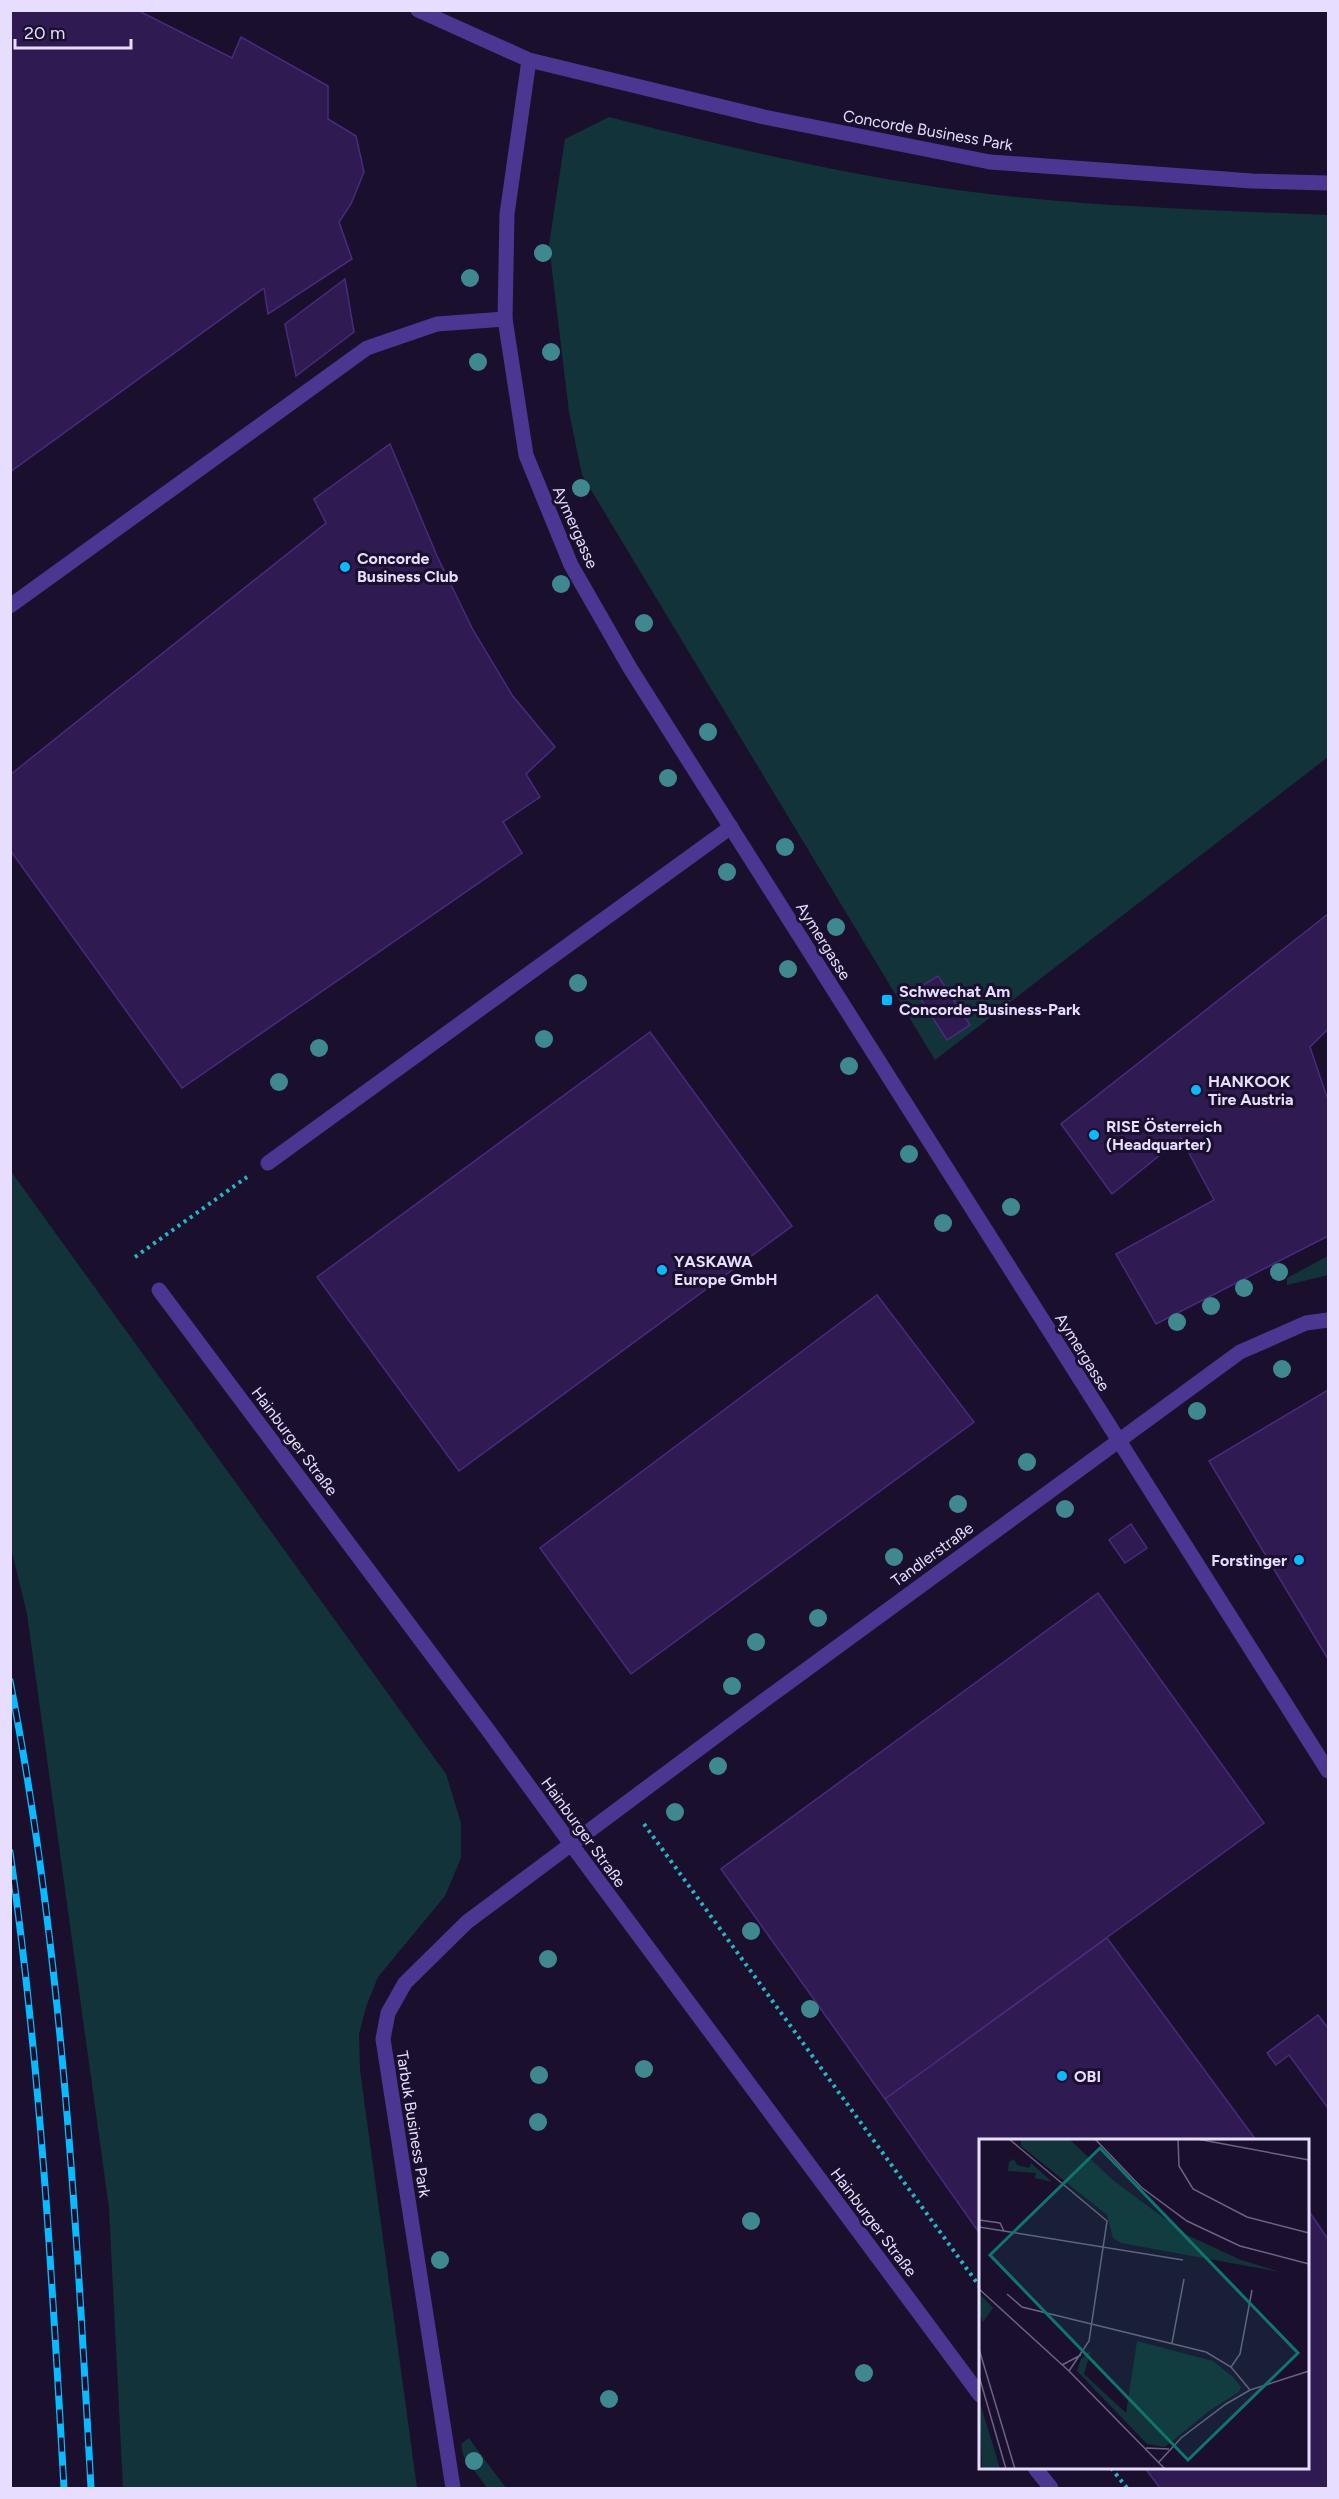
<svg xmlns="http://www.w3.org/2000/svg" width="1339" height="2499" viewBox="0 0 1339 2499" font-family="Figtree,sans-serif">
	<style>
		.green { fill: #123339 }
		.building { fill: #2f1a51; stroke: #4a2a7e; stroke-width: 1.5 }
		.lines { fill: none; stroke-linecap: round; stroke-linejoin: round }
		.path { stroke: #27b6c9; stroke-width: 4; stroke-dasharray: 3 4.5; stroke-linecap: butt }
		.service { stroke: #4b3791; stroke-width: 15 }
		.minor { stroke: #4b3791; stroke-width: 15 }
		.rail-casing { stroke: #09baff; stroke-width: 7 }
		.rail { stroke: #1a102e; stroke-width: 4.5; stroke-dasharray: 14; stroke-linecap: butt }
		.tree { fill: #3f8890 }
		.poi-dot { fill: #09baff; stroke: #1a102e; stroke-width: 2 }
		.labels { text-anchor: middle; stroke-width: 6; stroke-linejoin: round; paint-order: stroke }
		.street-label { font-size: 16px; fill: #e7ddff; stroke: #1a102e }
		.poi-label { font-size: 16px; font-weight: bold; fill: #e7ddff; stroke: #1a102e; text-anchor: start }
		.inset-road { fill: none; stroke: #6c6282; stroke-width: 1.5 }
		.view { fill: #0f766e; fill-opacity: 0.15; stroke: #0f766e; stroke-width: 3 }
		.inset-edge { fill: none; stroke: #e7ddff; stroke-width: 3 }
	</style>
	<rect width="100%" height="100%" fill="#1a102e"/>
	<!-- green -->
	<path class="green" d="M609,117c100,25 200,50 302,66 138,23 278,26 417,32v542l-393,303 -353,-585 -13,-63 -20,-167 16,-106z
		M10,1170l436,604 15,49v35l-16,38 -67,81 -12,30 -7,27 1,36 57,418h-294l-14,-280 -82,-594 -17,-70z
		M1328,1256v19l-41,10v-7z
		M469,2438l4,6 33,44h-19l-24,-33 -2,-11z"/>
	<!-- building -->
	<path class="building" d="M10,10h127l95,48 9,-21 87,49v33l28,17 8,36 -13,32 -12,18 13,37 -84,55 -4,-26 -254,184z
		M345,279l9,53 -58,44 -11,-52z
		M390,444l47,112 36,74 39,65 43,52 -29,27 14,23 -37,25 19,31 -340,235 -172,-238v-75l316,-252 -12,-24z
		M1328,914v115l-18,18 18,53v136l-172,88 -40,-70 98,-54 -33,-62 -69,56 -51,-70z
		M938,976l32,49 -23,15 -32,-50z
		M650,1032l142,194 -333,245 -142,-194z
		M877,1295l97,127 -343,252 -91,-126z
		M1328,1390v269l-119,-198z
		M1131,1524l16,24 -22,15 -16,-23z
		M1098,1593l166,230 -379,276 -164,-230z
		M1107,1938l149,202h-276v94l-95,-135z
		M1318,2015l10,13v80l-39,-53 -13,10 -9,-12z
		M1308,2210l20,29v249h-168l-15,-20h163z"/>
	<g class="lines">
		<!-- path -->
		<path class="path" d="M135,1257l112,-80
			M644,1824l336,463
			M1111,2468l16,20"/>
		<!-- service -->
		<path class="service" d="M10,606l357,-258 70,-24 68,-5
			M268,1163l463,-336
			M159,1290l329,440 83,114"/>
		<!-- minor -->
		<path class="minor" d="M418,10l111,50 235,57 226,45 262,19 76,2
			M529,60l-22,154 -2,105 21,136 45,110 59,103 698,1103
			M571,1844l409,551
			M1035,2468l16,20
			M453,2488l-70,-449 5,-26 17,-30 62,-61 280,-209 493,-361 66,-29 22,-3"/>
		<!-- rail casing -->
		<g class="rail-casing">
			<path id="rail" d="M10,1681c52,266 66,538 81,807
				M10,1852c30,211 42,424 54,636"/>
		</g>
		<!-- rail -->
		<use href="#rail" class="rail"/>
	</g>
	<!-- trees -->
	<g class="tree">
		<circle cx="543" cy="253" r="9"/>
		<circle cx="470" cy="278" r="9"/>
		<circle cx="551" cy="352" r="9"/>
		<circle cx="478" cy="362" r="9"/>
		<circle cx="581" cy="488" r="9"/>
		<circle cx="561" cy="584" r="9"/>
		<circle cx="644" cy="623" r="9"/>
		<circle cx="708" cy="732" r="9"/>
		<circle cx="668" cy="778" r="9"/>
		<circle cx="785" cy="847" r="9"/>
		<circle cx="727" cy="872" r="9"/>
		<circle cx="836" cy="927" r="9"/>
		<circle cx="788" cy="969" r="9"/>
		<circle cx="578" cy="983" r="9"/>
		<circle cx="544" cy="1039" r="9"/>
		<circle cx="319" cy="1048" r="9"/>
		<circle cx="849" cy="1066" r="9"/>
		<circle cx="279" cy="1082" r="9"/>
		<circle cx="909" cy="1154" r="9"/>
		<circle cx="1011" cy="1207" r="9"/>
		<circle cx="943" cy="1223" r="9"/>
		<circle cx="1279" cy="1272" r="9"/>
		<circle cx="1244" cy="1288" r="9"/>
		<circle cx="1211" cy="1306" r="9"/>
		<circle cx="1177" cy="1322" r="9"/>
		<circle cx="1282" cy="1369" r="9"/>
		<circle cx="1197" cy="1411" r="9"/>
		<circle cx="1027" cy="1462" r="9"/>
		<circle cx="958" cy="1504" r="9"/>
		<circle cx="1065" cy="1509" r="9"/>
		<circle cx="894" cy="1557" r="9"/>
		<circle cx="818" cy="1618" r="9"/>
		<circle cx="756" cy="1642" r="9"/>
		<circle cx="732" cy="1686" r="9"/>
		<circle cx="718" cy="1766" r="9"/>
		<circle cx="675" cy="1812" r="9"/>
		<circle cx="751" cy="1931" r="9"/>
		<circle cx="548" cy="1959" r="9"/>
		<circle cx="810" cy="2009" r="9"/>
		<circle cx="644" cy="2069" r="9"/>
		<circle cx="539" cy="2075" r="9"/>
		<circle cx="538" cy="2122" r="9"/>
		<circle cx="751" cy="2221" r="9"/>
		<circle cx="440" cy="2260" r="9"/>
		<circle cx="864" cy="2373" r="9"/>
		<circle cx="609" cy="2399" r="9"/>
		<circle cx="474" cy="2461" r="9"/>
	</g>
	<!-- markers -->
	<g class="poi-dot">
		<circle cx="345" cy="567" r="6"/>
		<rect x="881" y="994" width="12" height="12" rx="3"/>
		<circle cx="1196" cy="1090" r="6"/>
		<circle cx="1094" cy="1135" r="6"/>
		<circle cx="662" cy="1270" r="6"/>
		<circle cx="1299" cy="1560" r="6"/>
		<circle cx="1062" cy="2076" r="6"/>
	</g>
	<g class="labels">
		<!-- street labels -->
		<g class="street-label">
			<text transform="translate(928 130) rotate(10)" y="6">Concorde Business Park</text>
			<text transform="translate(576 527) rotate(66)" y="6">Aymergasse</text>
			<text transform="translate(824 941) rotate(58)" y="6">Aymergasse</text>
			<text transform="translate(1083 1352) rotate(58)" y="6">Aymergasse</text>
			<text transform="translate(295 1441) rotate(53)" y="6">Hainburger Straße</text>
			<text transform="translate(932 1554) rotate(-36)" y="6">Tandlerstraße</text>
			<text transform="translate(584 1832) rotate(54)" y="6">Hainburger Straße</text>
			<text transform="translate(414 2124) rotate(81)" y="6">Tarbuk Business Park</text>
			<text transform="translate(874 2222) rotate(53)" y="6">Hainburger Straße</text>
		</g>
		<!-- poi labels -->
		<g class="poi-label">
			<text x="357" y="564">Concorde<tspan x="357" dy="18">Business Club</tspan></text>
			<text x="899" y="997">Schwechat Am<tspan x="899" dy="18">Concorde-Business-Park</tspan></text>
			<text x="1208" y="1087">HANKOOK<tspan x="1208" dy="18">Tire Austria</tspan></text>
			<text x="1106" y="1132">RISE Österreich<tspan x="1106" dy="18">(Headquarter)</tspan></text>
			<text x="674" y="1267">YASKAWA<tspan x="674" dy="18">Europe GmbH</tspan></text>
			<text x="1287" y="1566" text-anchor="end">Forstinger</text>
			<text x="1074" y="2082">OBI</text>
		</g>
	</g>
	<!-- overview -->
	<g transform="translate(979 2139)">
		<rect width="330" height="330" fill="#1a102e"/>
		<path d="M42,0h48l45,42 73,54 54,25 39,12 -159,-29 -8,-5 -6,-23 -86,-69zM35,20l3,6 12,3 2,-5 21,19 -17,-4 1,-5 -28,-2 1,-9zM0,154l14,15 -10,14 -4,-8zM158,202l76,20 20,16 8,10 -2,5 -30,19 -44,36 -18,-3 -70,-73 4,-12 10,-9 -7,24 42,39zM0,261l17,55 4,14h-18z" fill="#123339"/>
		<path class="inset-road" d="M30,0l98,82 -18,120 -20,30M116,0l46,48 46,34 53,25 69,18M199,0l1,27 14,23 54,28 62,16M218,0l112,21M0,81l21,3 4,8M0,88l204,33M0,150l90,82 96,98M28,155l15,13 184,45 25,15 19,23M193,204l12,-64M0,210l36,120M83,226l19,-10M252,228l9,-13 12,-64M0,237l27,93M167,309l23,1M180,323l22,-24 45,-34 24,-14 59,-19"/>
		<path class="view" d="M121,9l198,205 -110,107 -198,-205z"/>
		<rect width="330" height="330" class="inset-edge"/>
	</g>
	<!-- border -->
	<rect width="1339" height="2499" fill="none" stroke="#e7ddff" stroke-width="24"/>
	<!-- scale -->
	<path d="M15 39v9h116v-9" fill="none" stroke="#e7ddff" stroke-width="3"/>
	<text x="24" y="39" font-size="18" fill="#e7ddff" stroke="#1a102e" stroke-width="4.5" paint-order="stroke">20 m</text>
</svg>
